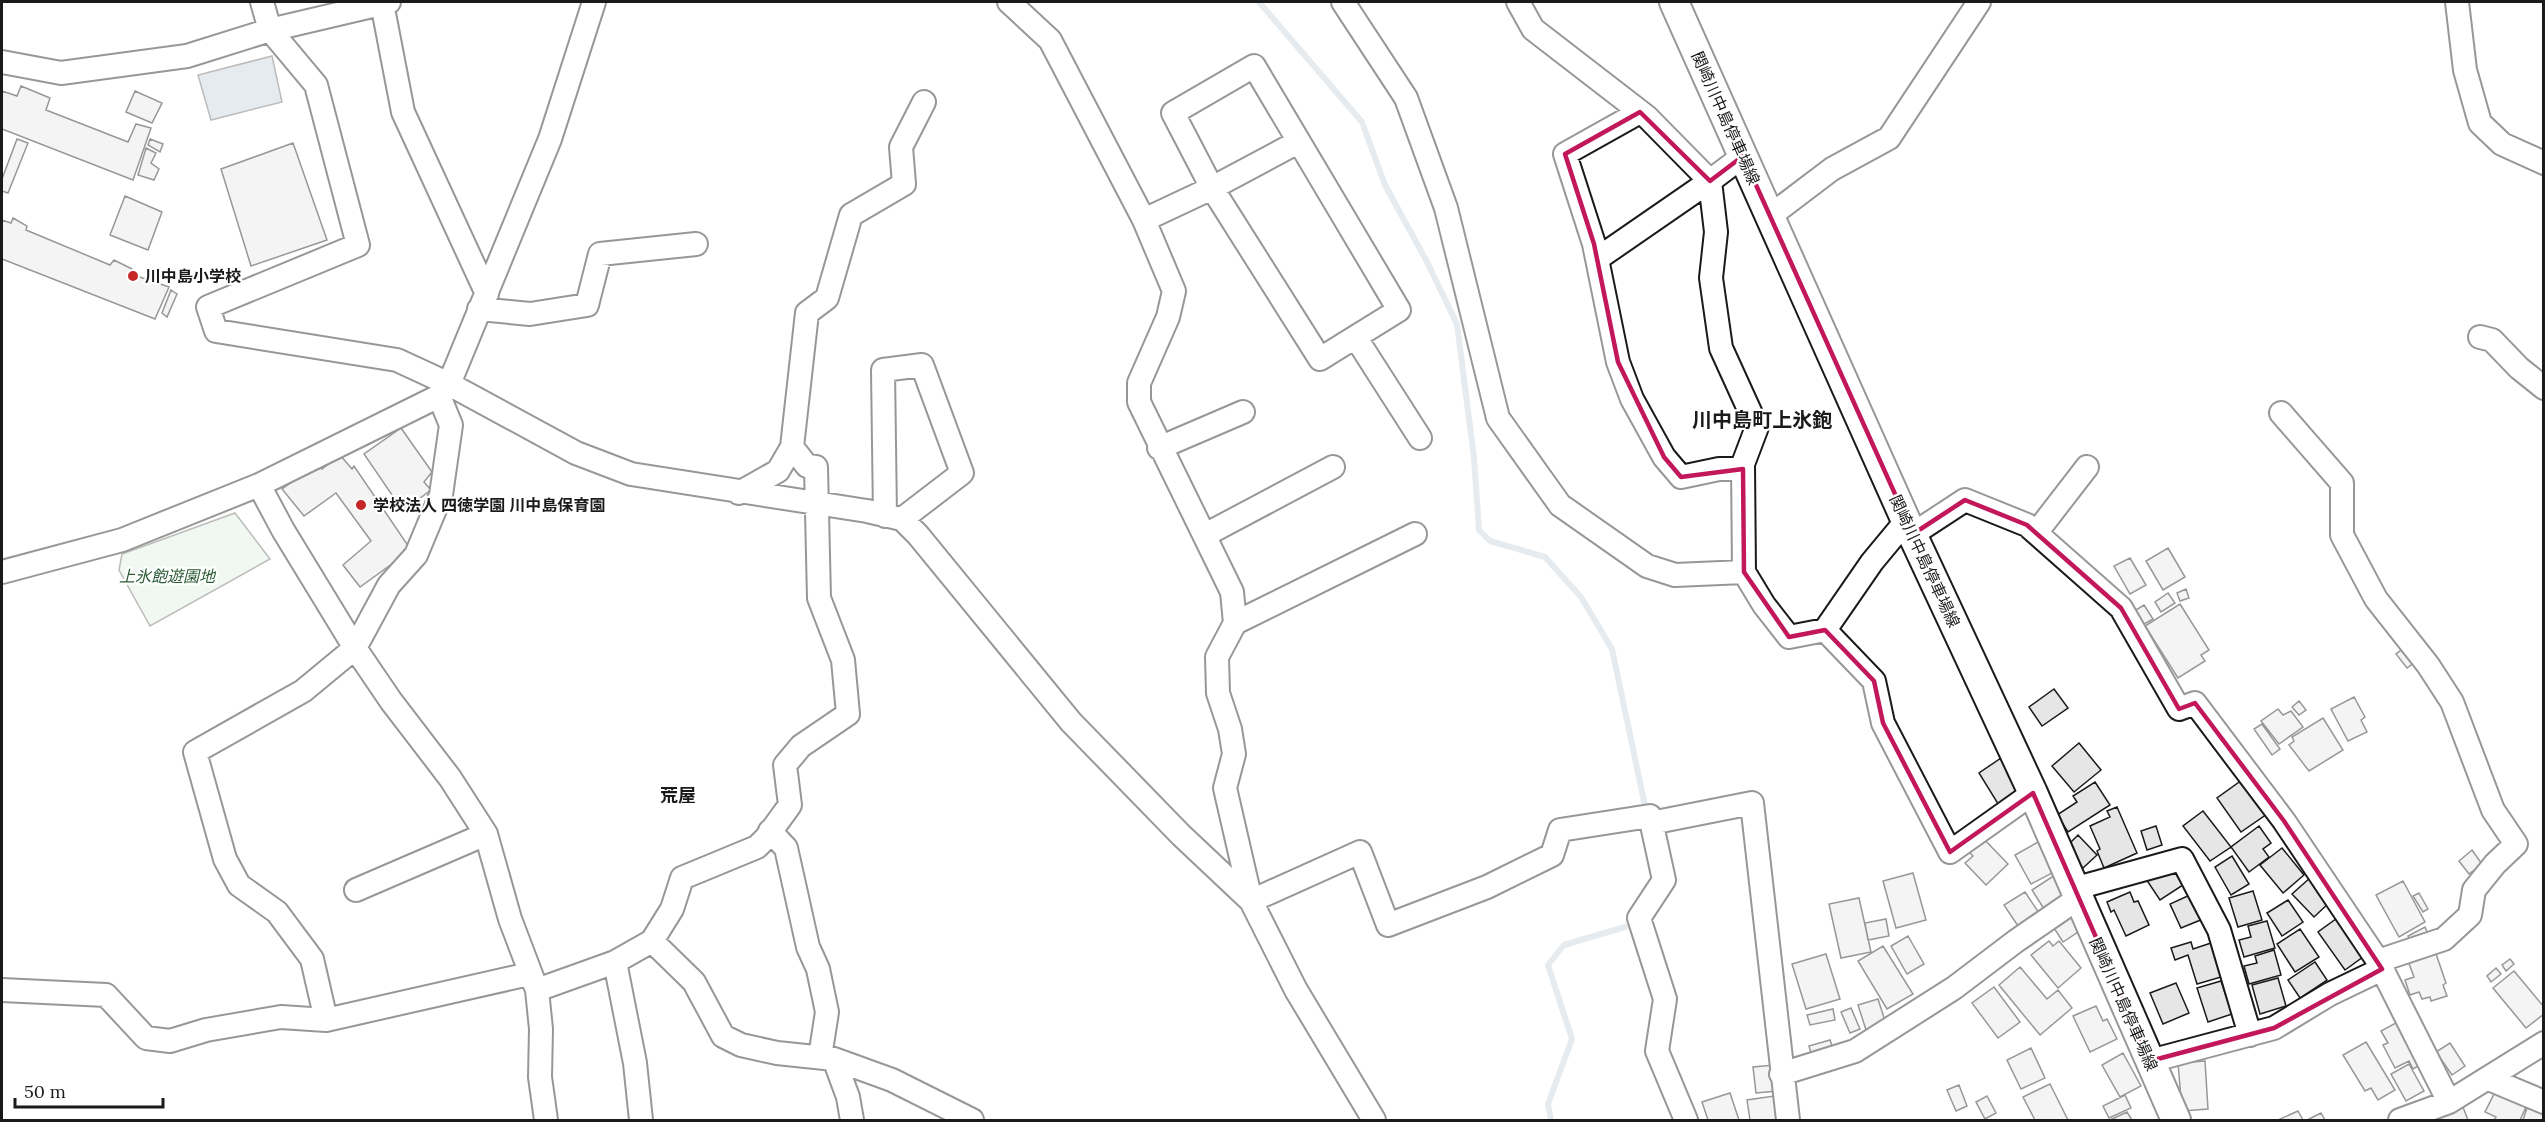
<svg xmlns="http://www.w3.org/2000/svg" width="2545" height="1122" viewBox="0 0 2545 1122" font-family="Lora,'Noto Sans JP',serif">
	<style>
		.green { fill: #e0efe3; stroke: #6a6a6a; stroke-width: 1.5 }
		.water { fill: #c6d2dc; stroke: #6a6a6a; stroke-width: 1.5 }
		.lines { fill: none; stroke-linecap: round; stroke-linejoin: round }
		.stream { stroke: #c6d2dc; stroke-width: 6 }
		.building { fill: #e6e6e6; stroke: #1a1a1a; stroke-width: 1.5 }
		.minor-casing { stroke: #1a1a1a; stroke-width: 26 }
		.major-casing { stroke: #1a1a1a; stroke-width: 32 }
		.minor { stroke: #fff; stroke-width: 22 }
		.major { stroke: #fff; stroke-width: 28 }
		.marked { fill: none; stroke: #c2185b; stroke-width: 4.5; stroke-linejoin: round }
		.poi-dot { fill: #c62828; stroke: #fff; stroke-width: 2 }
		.labels { text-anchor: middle; stroke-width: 4.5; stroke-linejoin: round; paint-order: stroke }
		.street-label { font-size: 16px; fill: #1a1a1a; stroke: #fff }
		.poi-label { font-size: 16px; font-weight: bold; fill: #1a1a1a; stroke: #fff; text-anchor: start }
		.park-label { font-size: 16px; font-style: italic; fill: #2b5a34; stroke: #fff }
		.neighbourhood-label { font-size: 18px; font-weight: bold; fill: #1a1a1a; stroke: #fff }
		.quarter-label { font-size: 20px; font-weight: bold; fill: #1a1a1a; stroke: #fff }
	</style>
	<rect width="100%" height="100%" fill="#fff"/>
	<!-- green -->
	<path class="green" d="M235,513l35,46 -120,67 -31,-56 3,-16z"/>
	<!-- water -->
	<path class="water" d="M272,56l10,46 -71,18 -13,-45z"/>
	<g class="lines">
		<!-- stream -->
		<path class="stream" d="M1259,2l103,120 23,63 41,75 31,64 17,134 5,72 11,11 55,16 36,40 31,52 33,157
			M1551,1120l-3,-16 24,-65 -24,-74 16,-20 61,-18"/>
	</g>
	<!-- building -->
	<path class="building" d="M21,86l29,12 -4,12 82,32 8,-18 15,4 -18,52 -131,-51v-38l15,5z
		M135,91l27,12 -10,20 -26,-11z
		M17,139l11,4 -20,50 -6,-2v-12z
		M150,139l13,5 -3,8 -12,-7z
		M293,143l34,97 -76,26 -30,-97z
		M146,148l10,5 -5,10 8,6 -5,11 -16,-5z
		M125,196l37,16 -14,38 -38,-15z
		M13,218l14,8 -1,4 84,35 4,-5 18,9 -1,5 38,13 -14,32 -153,-60v-39l9,3z
		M171,290l6,4 -10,23 -5,-4z
		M401,428l31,44 -8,10 7,8 -28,21 -39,-57z
		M340,455l12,14 2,-3 57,84 -51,37 -17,-22 28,-24 -35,-48 -32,23 -22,-27 35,-25 5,5z
		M2168,548l17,29 -22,13 -17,-29z
		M2130,558l16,27 -16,9 -16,-28z
		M2186,589l3,9 -9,3 -3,-8z
		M2168,593l7,10 -14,9 -6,-10z
		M2180,604l29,46 -8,5 4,6 -27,17 -33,-52z
		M2144,605l9,14 -14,8 -8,-14z
		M2408,645l11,14 -12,9 -11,-14z
		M2054,689l14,19 -26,18 -13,-19z
		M2354,697l11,20 -4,3 6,12 -19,9 -17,-32z
		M2299,701l7,9 -7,5 -7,-8z
		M2278,709l5,6 8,-4 12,16 -24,17 -18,-23z
		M2323,718l20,32 -34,21 -20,-26 5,-4 -2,-4z
		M2262,724l18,25 -8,6 -18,-26z
		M2079,743l22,27 -27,22 -22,-26z
		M2001,758l22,35 -23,14 -21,-34z
		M2242,780l25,34 -26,18 -24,-34z
		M2095,782l15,23 -42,27 -11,-17 20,-13 -4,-6z
		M2117,807l20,46 -33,15 -7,-17 3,-2 -10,-23 20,-9 -3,-6z
		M2203,811l28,36 -21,14 -27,-35z
		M2156,826l6,19 -15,5 -6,-19z
		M2259,826l12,17 -8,6 6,8 -20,15 -18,-25z
		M1980,835l28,29 -22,21 -21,-22 8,-7 -7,-7z
		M2078,835l19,20 -14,13 -19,-19z
		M2040,841l16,30 -25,13 -16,-29z
		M2282,848l22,27 -21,18 -23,-28z
		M2472,850l10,14 -13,10 -10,-13z
		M2232,856l17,28 -18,11 -16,-28z
		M2170,864l13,21 -23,15 -14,-21z
		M1913,873l13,47 -30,8 -13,-47z
		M2055,875l14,22 -23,15 -14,-22z
		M2311,877l21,23 -18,17 -22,-23z
		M2403,881l22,41 -26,15 -23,-42z
		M2253,891l9,29 -24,7 -9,-29z
		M2025,892l16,24 -21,13 -16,-24z
		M2130,892l4,10 4,-1 11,24 -23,11 -12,-26 -3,2 -4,-10z
		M2419,893l9,16 -5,3 -10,-16z
		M2192,894l11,25 -22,9 -11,-24z
		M1859,898l12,54 -30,6 -12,-54z
		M2288,900l15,22 -21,14 -15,-23z
		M2070,913l11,17 -18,12 -11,-17z
		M2340,916l27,38 -22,16 -27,-38z
		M1886,919l3,17 -21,4 -3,-17z
		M2267,921l8,27 -31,9 -5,-17 12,-3 -3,-11z
		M2425,927l4,9 -16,9 -5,-9z
		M2300,929l19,28 -24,15 -18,-28z
		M1908,936l16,28 -17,10 -16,-28z
		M2049,941l4,5 6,-5 22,27 -23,20 -27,-33z
		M2191,942l2,7 18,-6 10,34 -24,7 -9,-29 -13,5 -4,-12z
		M1883,946l30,48 -26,15 -29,-48z
		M2434,948l12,35 -3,2 4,11 -16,5 -1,-4 -8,2 -3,-7 -9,3 -5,-15 9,-3 -7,-19z
		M2274,950l7,25 -32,9 -5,-18 13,-3 -2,-7z
		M1826,954l14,45 -34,10 -14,-45z
		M2510,959l4,5 -8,7 -4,-6z
		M2315,962l12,18 -27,18 -12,-18z
		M2020,967l27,32 11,-9 14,18 -32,27 -41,-50z
		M2496,968l5,6 -10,8 -4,-6z
		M2514,971l30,36v7l-18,14 -33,-40z
		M2278,978l8,28 -26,8 -8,-29z
		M2221,981l11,33 -24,8 -11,-34z
		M2176,983l13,30 -26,11 -13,-31z
		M1994,987l26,35 -22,16 -26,-35z
		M1878,999l9,28 -20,6 -9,-28z
		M2096,1006l7,15 4,-2 10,20 -27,13 -17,-36z
		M1851,1008l9,21 -10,4 -9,-21z
		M1833,1009l2,11 -25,5 -3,-10z
		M2405,1018l22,43 -14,8 -4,-8 -14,7 -12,-23 5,-2 -7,-12z
		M1830,1040l4,11 -22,6 -3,-11z
		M2366,1042l29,48 -17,10 -7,-12 -6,3 -22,-36z
		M2450,1043l15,23 -13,9 -16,-23z
		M2031,1048l14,30 -24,11 -14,-29z
		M2123,1053l18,33 -21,11 -18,-32z
		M2205,1061l3,48 -26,2 -4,-48z
		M2409,1064l15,27 -18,10 -15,-27z
		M1774,1065l3,26 -21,2 -3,-26z
		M2050,1084l18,36h-33l-12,-23z
		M1959,1085l8,21 -11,5 -9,-21z
		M2495,1092l31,15 -6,13h-26l2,-3 -11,-5z
		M1730,1093l9,27h-31l-6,-18z
		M2125,1095l6,13 -22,10 -6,-12z
		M1774,1096l4,24h-28l-3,-20z
		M1987,1096l9,17 -11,6 -9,-17z
		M2461,1102l7,18h-37l-1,-3z
		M2527,1108l17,5v7h-21z
		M2298,1111l5,9h-25z
		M2127,1112l5,8h-22z
		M2321,1113l4,7h-18z"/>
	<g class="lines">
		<!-- minor casing -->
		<g class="minor-casing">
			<path id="minor" d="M262,2l8,28 46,55 42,160 -150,62 8,24 181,29 52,24 127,69 55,21 236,37 35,8 16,16 153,187 110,113 70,66 45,89 78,130
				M1009,2l41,38 94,180 30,71 -6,26 -29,66v19l93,190 3,31 -18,34 1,36 12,36 4,25 -9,34 26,113 109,-49 28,73 99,-38 65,-32 8,-25 90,-14 14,64 -25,38 26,81 -8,52 29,69
				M1343,2l63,96 40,110 52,210 62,87 87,61 28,9 69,-3 20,33 25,32 36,-7 47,-68 34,-41
				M1518,2l15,27 114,88 63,64 6,51 -5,46 10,70 36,79 -14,37 1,108
				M2457,2l8,68 15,53 22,21 42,19
				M382,3l21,109 84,182
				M2,62l59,11 126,-17 83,-26 119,-28
				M1254,66l145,244 -79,49 -108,-171 -39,-75z
				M1640,112l-75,42 29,90 24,118 14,37 32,58 17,20 38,-8h24
				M1770,216l62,-47 57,-31 90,-136
				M1144,220l68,-32 86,-46
				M1597,259l113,-78 33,-25
				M479,309l51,5 57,-9 13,-51 96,-10
				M2480,337l12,3 27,28 25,20
				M1356,338l64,100
				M2281,413l61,70v52l34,64 52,66 24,37 41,108 23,34 -21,20 -21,26 -4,25 -26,24 -66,22
				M1159,448l84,-36
				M259,485l24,45 72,118 36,53 59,77 36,56 24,85 27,71 4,39 -1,48 6,43
				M739,493l39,-22 14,-24 15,-134 20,-15 24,-83 53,-31 -3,-37 23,-45
				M885,516l-2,-146 39,-5 40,108 -60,46
				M2036,533l51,-66
				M1913,534l52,-34 62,25 94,83 58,101 16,-6 89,118 94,140 71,141
				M1205,535l128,-68
				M2,572l120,-32 137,-55 180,-89 10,-12 101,-245 44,-137
				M1235,623l180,-89
				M1825,630l49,51 9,42 67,129 83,-59
				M1651,823l101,-20 36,317
				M770,831l16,17 22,99 10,22 9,43 -7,45
				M2073,889l109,-30 37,71 31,105
				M356,890l130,-56
				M652,941l20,-32 10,-31 75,-31 9,-9 24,-33 -5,-40 16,-19 47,-32 -5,-54 -24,-62 -3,-131 -9,-1 -15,-19
				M615,962l20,101 6,57
				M2,990l104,5 40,43 24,3 36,-11 75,-13 45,3 203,-46
				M537,990l78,-28 37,-21 42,41 29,54 18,9 36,8 57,6 58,21 80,40
				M326,1020l-14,-61 -35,-47 -38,-27 -14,-26 -30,-107 108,-61 52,-43 34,-63 27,-30 25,-60 10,-70 -12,-29
				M834,1059l14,38 4,23
				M2150,1061l124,-33 56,-34 52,-25
				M1781,1074l74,-23 99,-63 62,-47 61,-42
				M2489,1079l55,23
				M2400,1120l49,-18 95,-59"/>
		</g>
		<!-- major casing -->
		<g class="major-casing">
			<path id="major" d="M1674,2l232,519 127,272 143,327"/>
		</g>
		<!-- minor -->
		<use href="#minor" class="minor"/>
		<!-- major -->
		<use href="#major" class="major"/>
	</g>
	<!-- marked area -->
	<path d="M0 0H2545V1122H0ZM1640,112l70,69 33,-25 170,378 52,-34 62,25 94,83 58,101 16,-6 89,118 98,148 -108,59 -124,33 -117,-268 -83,59 -67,-129 -9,-42 -49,-51 -36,7 -45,-65 -1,-103 -62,8 -17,-20 -46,-95 -24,-118 -29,-90z" fill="#fff" fill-opacity=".55" fill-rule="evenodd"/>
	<path class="marked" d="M1640,112l70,69 33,-25 170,378 52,-34 62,25 94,83 58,101 16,-6 89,118 98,148 -108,59 -124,33 -117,-268 -83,59 -67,-129 -9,-42 -49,-51 -36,7 -45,-65 -1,-103 -62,8 -17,-20 -46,-95 -24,-118 -29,-90z"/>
	<!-- markers -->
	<g class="poi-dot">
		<circle cx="133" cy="276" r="6"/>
		<circle cx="361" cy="505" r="6"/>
	</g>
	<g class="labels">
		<!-- street labels -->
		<g class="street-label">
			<text transform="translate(1726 118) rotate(66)" y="6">関崎川中島停車場線</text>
			<text transform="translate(1925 561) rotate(65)" y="6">関崎川中島停車場線</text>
			<text transform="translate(2124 1004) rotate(66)" y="6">関崎川中島停車場線</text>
		</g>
		<!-- poi labels -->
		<g class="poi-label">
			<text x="145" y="282">川中島小学校</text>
			<text x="373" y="511">学校法人 四徳学園 川中島保育園</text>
		</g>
		<!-- park labels -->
		<g class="park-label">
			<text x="167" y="582">上氷飽遊園地</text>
		</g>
		<!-- neighbourhood labels -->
		<g class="neighbourhood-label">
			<text x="678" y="802">荒屋</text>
		</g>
		<!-- quarter labels -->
		<g class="quarter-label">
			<text x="1762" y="427">川中島町上氷鉋</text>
		</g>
	</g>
	<!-- border -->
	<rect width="2545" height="1122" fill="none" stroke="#1a1a1a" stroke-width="6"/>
	<!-- scale -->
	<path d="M15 1098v9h148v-9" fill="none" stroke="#1a1a1a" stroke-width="3"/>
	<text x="24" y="1098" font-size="18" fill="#1a1a1a" stroke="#ffffff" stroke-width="4.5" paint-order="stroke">50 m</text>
</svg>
